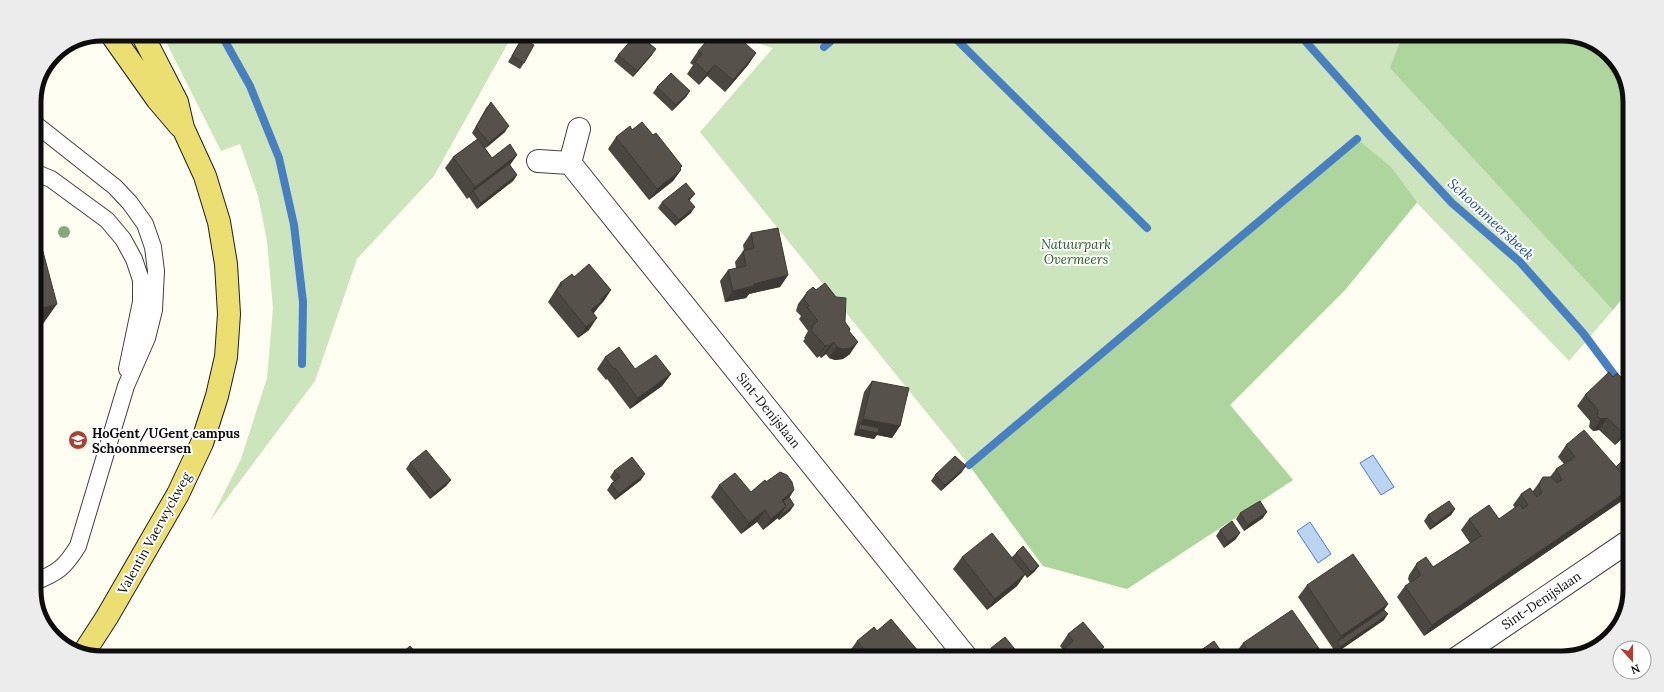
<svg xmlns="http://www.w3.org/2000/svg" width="1664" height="692" viewBox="0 0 1664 692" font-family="Lora,serif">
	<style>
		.green { fill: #cce5bd }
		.forest { fill: #afd59e }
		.water { fill: #bad4f1; stroke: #477fc1 }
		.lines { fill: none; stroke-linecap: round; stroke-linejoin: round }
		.stream { stroke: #477fc1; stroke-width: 8 }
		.service-casing { stroke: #414141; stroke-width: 18 }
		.minor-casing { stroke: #414141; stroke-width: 24 }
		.tertiary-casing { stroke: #414141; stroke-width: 24 }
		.primary-casing { stroke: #1f1f1f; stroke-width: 24 }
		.service { stroke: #fff; stroke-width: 16 }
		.minor { stroke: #fff; stroke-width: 22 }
		.tertiary { stroke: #fff; stroke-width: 22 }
		.primary { stroke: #ecdf72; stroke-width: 22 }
		.tree { fill: #88a780 }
		.wall { fill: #4a4640 }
		.shaded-wall { fill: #3c3934 }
		.building { fill: #56514b; stroke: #3c3934 }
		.labels { text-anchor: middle; stroke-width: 4; stroke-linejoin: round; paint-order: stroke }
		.park-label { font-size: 13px; font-style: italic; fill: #286024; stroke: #fff }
		.street-label { font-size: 13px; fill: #0e0e0e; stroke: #fff }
		.poi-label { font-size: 13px; font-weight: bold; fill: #0e0e0e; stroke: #fff; text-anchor: start }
		.water-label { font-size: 14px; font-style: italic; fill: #235395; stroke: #fff }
		.rim { fill: none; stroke: #0e0e0e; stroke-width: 5 }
	</style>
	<rect width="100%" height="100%" fill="#fefdf1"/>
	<!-- green -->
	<path class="green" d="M162,34h351l-79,142 -77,83 -42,122 -105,140 31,-62 26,-81 6,-70 -6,-67 -9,-45 -18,-52 -19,7z
		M727,34h835l26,5 28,22 14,37 -2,193 -15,19 -44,51 -152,-158 -72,87 -115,115 63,75 -166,109 -84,-23 -74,-101 -269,-333 73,-84z"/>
	<!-- forest -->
	<path class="forest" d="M1403,34h159l26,5 28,22 14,37 -2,193 -15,19 -223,-242z
		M1357,139l34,28 26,35 -72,88 -115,115 63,75 -166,109 -84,-23 -74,-101z"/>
	<!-- water -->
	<path class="water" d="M1373,455l21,32 -13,8 -21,-32z
		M1310,522l21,32 -13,9 -21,-32z"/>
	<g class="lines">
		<!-- stream -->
		<path class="stream" d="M221,34l29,52 29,72 15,67 9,77 -1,62
			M951,34l196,194
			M1299,34l89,100 64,69 68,59 63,71 38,51
			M824,47l15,-13
			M969,465l388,-326"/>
		<!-- service casing -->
		<g class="service-casing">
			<path id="service" d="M34,123l81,64 15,16 15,21 8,23 3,24 -2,39 -7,28 -21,48 -48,160c-13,21 -20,27 -44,36
				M34,172l17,7 56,41 16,19 11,20 7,21v22l-14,67"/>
		</g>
		<!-- minor casing -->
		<g class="minor-casing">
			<path id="minor" d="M579,129l-9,34 397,495
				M538,161l32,2"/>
		</g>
		<!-- tertiary casing -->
		<g class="tertiary-casing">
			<path id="tertiary" d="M1457,658l169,-115"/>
		</g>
		<!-- primary casing -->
		<g class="primary-casing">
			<path id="primary" d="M111,34l46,65 23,27
				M83,654l24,-37 71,-123 24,-51 15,-47 9,-39 3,-43 -3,-50 -7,-42 -14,-46 -22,-48 -6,-26 -35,-68"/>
		</g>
		<!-- service -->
		<use href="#service" class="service"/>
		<!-- minor -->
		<use href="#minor" class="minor"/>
		<!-- tertiary -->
		<use href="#tertiary" class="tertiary"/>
		<!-- primary -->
		<use href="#primary" class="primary"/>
	</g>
	<!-- trees -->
	<circle class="tree" cx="64" cy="232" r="6"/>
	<!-- wall -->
	<path class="wall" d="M522,38l2,25 -4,6 -12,-7z
		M698,51l58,2 -8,12 -23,27 -18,-16 -8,9 -12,-11 6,-9 -3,-2z
		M618,55h34l-19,22 -19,-16z
		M657,87l33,4 -4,6 -14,14 -19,-18z
		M491,102l14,30 -20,16 7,10 25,-3 -7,10 7,10 -4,6 -36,28 -8,-12 -2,2 -22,-31 8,-11 24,-18 -5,-6 14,-25z
		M632,130l21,5 28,35 -8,11 -24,19 -41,-51 8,-12z
		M690,200l-1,1 2,12 -16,13 -17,-18 4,-6z
		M751,233l37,42 -8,12 -31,7 -3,4 -21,4 -5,-21 8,-11 8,-2 -1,-6 8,-11h1l-1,-6z
		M574,277l37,13 -8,12 -3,3 -7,8 -4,17 -11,8 -30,-36 12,-19z
		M807,292l38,30 5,7 -1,2 1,23 -7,5 -8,1 -6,-2 -3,-4 -5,4 -2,-2 -2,2 -14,-17 2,-2 -1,-1 4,-7 -9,-12 2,-3 -5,-5 2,-7z
		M605,357l30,12 36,5 -9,12 -32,23 -23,-30 -1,1 -9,-11z
		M1613,377l14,6v51l-12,11 -16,-15 -6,1 -4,-4 1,-6 -13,-15 8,-11z
		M872,381l28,45 -8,12 -15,-3 -3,4 -20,-4 10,-43z
		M1566,445l50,22 10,1v30l-202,138 -27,-39 8,-11 5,-3 -2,-4 1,-4 8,-12 16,4 37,-24 -9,-13 8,-11h30l16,-11 -2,-3 8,-11 12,-3 8,-11 9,-3 6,-8 8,-5 -6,-7z
		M410,463l41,17 -5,6 -16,13 -24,-30z
		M614,471l27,9 -26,20 -8,-10 4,-6 3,-2 -4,-5z
		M962,472l-21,19 -10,-10 4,-6z
		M719,485l32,7 43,-2 -5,8 5,7 -4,6 -11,9 -2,-2 -14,12 -6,-8 -16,12 -30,-37z
		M1455,509l-4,6 -21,15 -6,-9 4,-6z
		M1240,513l23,5 -19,13 -8,-12z
		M1220,530l16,9 -12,9 -8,-12z
		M1016,553l23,13 -5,6 -7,6 -2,-3 -8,11 -30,24 -34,-41 9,-12h50z
		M1307,585l81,19 -4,6v10l-48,33 -38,-56z
		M877,631l42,21 -5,6h-61l-4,-6 8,-11z
		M1068,634l36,13 -4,5 -37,-2 -3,-4z
		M1243,643l72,15h-78l-3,-3z
		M991,648l31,10h-32l-3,-4z
		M1197,653l29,5h-32z"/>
	<!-- shaded-wall -->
	<path class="shaded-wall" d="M656,49l-4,6 -19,22 4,-6z
		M756,53l-8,12 -23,27 8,-12z
		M715,65l-8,11 -8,9 8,-12z
		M690,91l-4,6 -14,14 4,-6z
		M509,126l-4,6 -20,17 4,-6z
		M517,155l-8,11 -36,25 -4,6 -2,2 8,-12z
		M682,166l-4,6 3,-2 -8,11 -24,19 8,-11z
		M517,175l-4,6 -36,28 4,-6z
		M695,194l-5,6 -6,5 4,-6z
		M695,207l-4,6 -16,13 4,-6z
		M788,275l-8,12 -31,7 -3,4 -21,4 8,-11 21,-7z
		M611,290l-8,12 -3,3 -6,8 -11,9 8,-12 10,-11z
		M57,304l-14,20 -9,3v-17z
		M597,318l-8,12 -11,8 8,-11z
		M834,342l-8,12 -5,4 8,-12z
		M858,342l-8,12 -7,5 -8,1 -6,-2 8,-11z
		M827,345l-8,11 -2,2 8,-12z
		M671,374l-9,12 -32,23 8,-11z
		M1607,418l-8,12 -6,1 8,-12z
		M863,419l37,7 -8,12 -15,-3 -3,4 -20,-4 4,-6 2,-5z
		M1627,430l-1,4 -11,11 8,-12z
		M966,466l-4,6 -21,19 4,-6z
		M645,474l-4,6 -26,20 4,-6z
		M451,480l-5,6 -16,13 4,-6z
		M794,490l-8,12 -7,5 3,-7z
		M1626,492v6l-202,138 8,-11z
		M794,505l-4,6 -11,9 4,-6z
		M786,506l-8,12 -15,12 8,-11z
		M1455,509l-4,6 -21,15 5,-6z
		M765,510l-8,12 -16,12 8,-11z
		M1267,512l-4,6 -19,13 4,-6z
		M41,526l-7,9v-7z
		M1240,533l-4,6 -12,9 4,-6z
		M1039,566l-5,6 -7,6 4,-6z
		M1025,574l-8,12 -30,24 8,-11z
		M1388,604l-8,12 -43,26 4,-6z
		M1388,614l-4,6 -48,33 4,-6z
		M1320,650l-5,8h-6z
		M919,652l-5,6h-2z"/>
	<!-- building -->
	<path class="building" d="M637,34h1l18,15 -19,22 -19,-16z
		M713,34h22l21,19 -23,27 -18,-15 -8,8 -12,-11 7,-8 -4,-3z
		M522,38l12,7 -10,18 -12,-7z
		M671,73l19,18 -14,14 -19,-18z
		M491,102l18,24 -20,17 -13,-16z
		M642,122l11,13 3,-2 26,33 -2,2 1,2 -24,19 -41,-52 14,-11 2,4z
		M478,139l14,19 18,-14 7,11 -42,32 -22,-30z
		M509,164l8,11 -36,28 -8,-12z
		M686,183l9,11 -7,5 7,8 -16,13 -17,-18z
		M34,218l23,86 -23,6z
		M778,228l10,47 -34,9v2l-21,5 -5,-21 18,-4 -3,-15 11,-3 -3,-15z
		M589,264l22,26 -10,9 1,2 -11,9 6,8 -11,9 -30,-37 6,-5 -2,-2 12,-9 2,3z
		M825,283l11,14 10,1 -1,24 5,7 -1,2 9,11 -7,6 -8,1 -6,-2 -3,-5 -5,4 -2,-1 -2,1 -14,-16 2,-2 -1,-2 6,-5 -11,-14 2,-1 -5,-7 3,-7 6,-5 3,3z
		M619,347l16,22 21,-14 15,19 -33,24 -23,-30 -1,1 -9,-12z
		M1609,372l4,5 4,-4 10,10v47l-4,3 -16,-15 -6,1 -4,-3 1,-6 -13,-15z
		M872,381l37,7 -9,38 -37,-7z
		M860,424l19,4 -1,5 -20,-4z
		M1584,430l42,48v14l-194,133 -27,-39 16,-11 -5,-8 1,-4 9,-6 7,10 48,-31 -12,-17 20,-14 10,14 21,-15 3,5 5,-4 -7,-11 9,-6 7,9 5,-4 -3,-7 2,-6 2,-3h8l6,6 5,-3 -6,-11 19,-12 -9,-12z
		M426,450l25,30 -17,13 -24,-30z
		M955,456l11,10 -21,19 -10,-10z
		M632,457l13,17 -26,20 -8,-10 9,-7 -6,-6z
		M1621,462l5,6v10l-10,-11z
		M780,472l7,3 5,7 2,8 -12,10 4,6 -15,13 -6,-9 -16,13 -30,-38 16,-12 16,19 14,-12 1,2z
		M789,497l5,8 -11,9 -1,-2 4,-6 -3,-5z
		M1260,501l7,11 -19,13 -8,-12z
		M1449,501l6,8 -20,15 -7,-9z
		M34,503l7,23 -7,2z
		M1232,521l8,12 -12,9 -8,-12z
		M992,533l33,41 -30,25 -33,-42z
		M1023,546l16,20 -8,6 -15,-19z
		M1353,554l35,50 -47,32 -34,-51z
		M1292,610l28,40 -11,8h-57l-9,-15z
		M1384,610l4,4 -48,33 -3,-5z
		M891,619l28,33 -7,6h-41l-14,-17 17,-14 3,4z
		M1083,622l21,25 -6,4 6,7h-51l20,-17 -5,-7z
		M1608,636l-8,10 -7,3 -1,-2z
		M1005,637l17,21h-23l-8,-10z
		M1214,641l12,17h-26l-3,-5z
		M410,646l8,9 -4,3h-18z
		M1552,650l6,8h-17z"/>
	<!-- icons -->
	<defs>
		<g id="university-disc" transform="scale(1)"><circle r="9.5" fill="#b13e33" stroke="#fff"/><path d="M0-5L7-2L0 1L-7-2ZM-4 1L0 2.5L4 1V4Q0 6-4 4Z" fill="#fff"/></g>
	</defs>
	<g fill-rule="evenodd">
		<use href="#university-disc" x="78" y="440"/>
	</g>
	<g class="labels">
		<!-- park labels -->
		<g class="park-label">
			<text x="1076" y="249">Natuurpark<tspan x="1076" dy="15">Overmeers</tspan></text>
		</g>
		<!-- street labels -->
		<g class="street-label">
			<text transform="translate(769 410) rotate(51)" y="5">Sint-Denijslaan</text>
			<text transform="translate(154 533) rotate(-61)" y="5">Valentin Vaerwyckweg</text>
			<text transform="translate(1541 600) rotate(-34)" y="5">Sint-Denijslaan</text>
		</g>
		<!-- poi labels -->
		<g class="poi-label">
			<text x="92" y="438">HoGent/UGent campus<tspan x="92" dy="15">Schoonmeersen</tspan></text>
		</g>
		<!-- water labels -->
		<g class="water-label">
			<text transform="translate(1491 219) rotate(43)" y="5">Schoonmeersbeek</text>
		</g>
	</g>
	<!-- crop -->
	<path d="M0 0H1664V692H0ZM102 41H1562A61 61 0 0 1 1623 102V590A61 61 0 0 1 1562 651H102A61 61 0 0 1 41 590V102A61 61 0 0 1 102 41Z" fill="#ececec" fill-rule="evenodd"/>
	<path class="rim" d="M102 41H1562A61 61 0 0 1 1623 102V590A61 61 0 0 1 1562 651H102A61 61 0 0 1 41 590V102A61 61 0 0 1 102 41Z"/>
	<!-- north arrow -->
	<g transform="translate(1632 660) rotate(159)"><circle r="19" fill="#ffffff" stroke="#9f9f9f"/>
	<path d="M0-3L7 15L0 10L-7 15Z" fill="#b13e33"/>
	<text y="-6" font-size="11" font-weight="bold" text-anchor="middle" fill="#0e0e0e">N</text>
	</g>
</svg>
